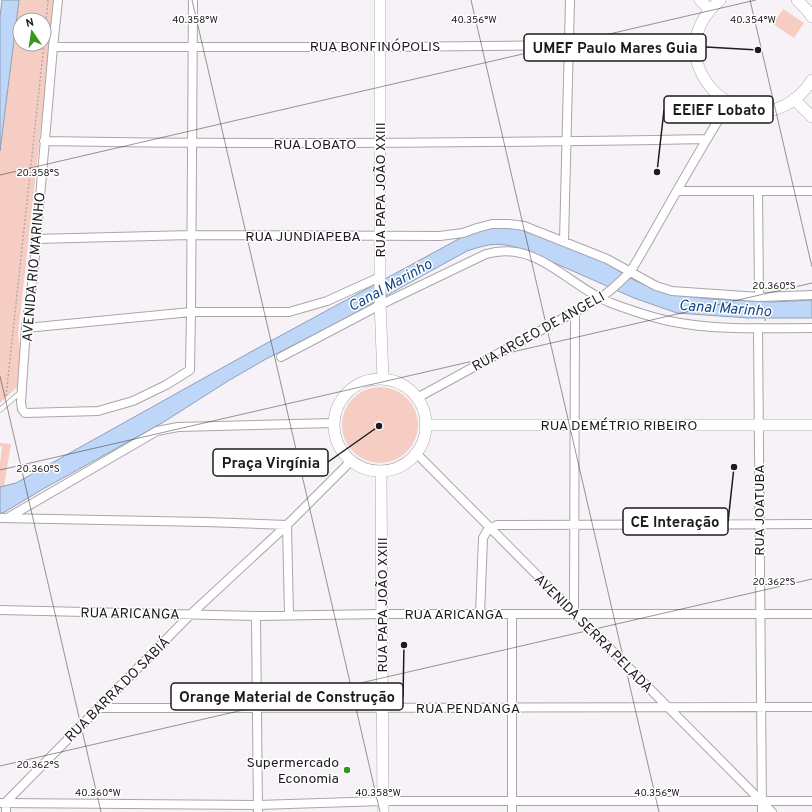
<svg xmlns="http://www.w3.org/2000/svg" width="812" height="812" viewBox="0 0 812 812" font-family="Overpass,sans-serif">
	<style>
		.green { fill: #f6cdc2; fill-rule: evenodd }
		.water { fill: #bed7f9; stroke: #8e9fb7 }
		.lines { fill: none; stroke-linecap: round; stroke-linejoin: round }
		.lane-casing { stroke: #aaa5a9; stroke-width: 5.5 }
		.street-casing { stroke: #aaa5a9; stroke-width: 10 }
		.secondary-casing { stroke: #aaa5a9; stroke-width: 12 }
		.path { stroke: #afabaf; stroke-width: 1.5; stroke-dasharray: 2 2; stroke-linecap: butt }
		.lane { stroke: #fff; stroke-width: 4 }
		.street { stroke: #fff; stroke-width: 8 }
		.secondary { stroke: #fff; stroke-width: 11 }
		.ticks { fill: none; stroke: #1d1b1d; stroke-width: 1; stroke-opacity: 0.45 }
		.poi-dot { fill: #36971a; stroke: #fff; stroke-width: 1.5 }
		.labels { text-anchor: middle; stroke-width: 3; stroke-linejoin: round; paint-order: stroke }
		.street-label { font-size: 14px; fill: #1d1b1d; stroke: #fff }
		.poi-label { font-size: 14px; fill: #1d1b1d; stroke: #fff; text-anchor: end }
		.water-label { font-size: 15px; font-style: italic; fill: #164889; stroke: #fff }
		.ticks-label { font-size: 10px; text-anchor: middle; fill: #1d1b1d; stroke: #fff; stroke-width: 3; stroke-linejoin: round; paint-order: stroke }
		.leader { fill: none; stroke: #1d1b1d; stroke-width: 1.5 }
		.callout-dot { fill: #1d1b1d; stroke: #fff; stroke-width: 1.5 }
		.callout { fill: #fff; stroke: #1d1b1d; stroke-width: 1.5 }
		.callout-label { font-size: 15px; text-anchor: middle; font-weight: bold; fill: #1d1b1d }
	</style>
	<rect width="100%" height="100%" fill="#f7f2f7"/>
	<!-- green -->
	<path class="green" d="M19,0h36l-37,335 3,18 -3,33 -18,17v-252zM20,20h24v24h-24z
		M783,9l21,14 -10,15 -21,-14z
		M342 425a38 38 0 1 1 76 0a38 38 0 1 1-76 0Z
		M0,443l11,1 -7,42 -4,1v-24l2,-16 -2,-1z"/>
	<!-- water -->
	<path class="water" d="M2,0h17l-19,151v-134z
		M497,226l18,1 77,28 42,25 22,10 14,4 40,5 62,3 40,-2v18h-64l-71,-5 -43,-15 -111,-49c-25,-7 -32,-6 -56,2l-134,74 -67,34 -38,22 -66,42 -119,66 -40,24h-3v-26l16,-4 240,-134 210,-114z"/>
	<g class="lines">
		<!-- lane casing -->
		<g class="lane-casing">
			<path id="lane" d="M0,410l22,-19"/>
		</g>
		<!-- street casing -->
		<g class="street-casing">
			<path id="street" d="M58,0l-5,47 -20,231 -7,50 -5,74 1,7 3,4 73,-2 35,-10 33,-16 24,-15 1,-58 2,-312
				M53,47h328l188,-2 127,2
				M44,141c221,4 441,2 662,-2
				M678,191h134
				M758,191l1,106
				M36,239l155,-4 249,1 23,-3 14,-5 15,-4h17l15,2 83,33 49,27 16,5 87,6 53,-2
				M564,241l6,-241
				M26,328l165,-16h98l38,-11 53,-24
				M758,328l4,484
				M281,357l99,-52 106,-51c51,-15 83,33 125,49 19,7 39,14 58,18 47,10 96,7 143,7
				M417,398l183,-100c11,-7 21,-17 31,-27 33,-56 63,-113 98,-168
				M416,453l356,359
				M9,517l148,-86 21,-4 156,-4
				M0,518l205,4 82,3 2,90
				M0,610l256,6 126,-2h430
				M574,613l1,-301
				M480,614l3,-76 4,-7 10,-6 315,-1
				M512,614v198
				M256,616l2,196
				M100,708l712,-1
				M6,802l185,-188 96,-89 64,-64
				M0,803l258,2 125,-4h429
				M6,812v-10"/>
		</g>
		<!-- secondary casing -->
		<g class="secondary-casing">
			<path id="secondary" d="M380,0v301l3,78
				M700,0l10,10
				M720,0c-74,64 38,162 92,80
				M797,0l10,10 5,7
				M794,99l18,18
				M334 425a46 46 0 1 1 92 0a46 46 0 1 1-92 0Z
				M425,425h387
				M381,471l2,341"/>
		</g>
		<!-- path -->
		<path class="path" d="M44,42l4,-42
			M765,321v-16
			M6,396l38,-352"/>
		<!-- lane -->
		<use href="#lane" class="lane"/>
		<!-- street -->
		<use href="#street" class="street"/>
		<!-- secondary -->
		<use href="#secondary" class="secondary"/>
	</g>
	<!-- ticks -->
	<path class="ticks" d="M192,0l188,812M471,0l188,812M750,0l62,267M0,175l756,-175M0,376l101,436M0,470l812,-187M0,766l812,-187"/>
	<!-- markers -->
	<circle class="poi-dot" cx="347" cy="770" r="4"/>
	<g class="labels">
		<!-- street labels -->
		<g class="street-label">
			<text x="375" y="51">RUA BONFINÓPOLIS</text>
			<text x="315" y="149">RUA LOBATO</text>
			<text transform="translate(380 190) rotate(-90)" y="5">RUA PAPA JOÃO XXIII</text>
			<text x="303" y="241">RUA JUNDIAPEBA</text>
			<text transform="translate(33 267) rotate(-85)" y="5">AVENIDA RIO MARINHO</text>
			<text transform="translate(538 331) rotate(-29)" y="5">RUA ARGEO DE ANGELI</text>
			<text x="619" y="430">RUA DEMÉTRIO RIBEIRO</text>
			<text transform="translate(759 510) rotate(-90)" y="5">RUA JOATUBA</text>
			<text transform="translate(382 605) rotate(-90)" y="5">RUA PAPA JOÃO XXIII</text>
			<text transform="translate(130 613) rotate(1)" y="5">RUA ARICANGA</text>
			<text x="454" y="619">RUA ARICANGA</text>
			<text transform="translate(594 633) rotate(45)" y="5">AVENIDA SERRA PELADA</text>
			<text transform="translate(117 689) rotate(-45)" y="5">RUA BARRA DO SABIÁ</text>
			<text x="468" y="713">RUA PENDANGA</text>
		</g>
		<!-- poi labels -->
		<g class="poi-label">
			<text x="339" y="767">Supermercado<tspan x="339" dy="16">Economia</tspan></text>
		</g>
		<!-- water labels -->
		<g class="water-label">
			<text transform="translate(390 285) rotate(-29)" y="5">Canal Marinho</text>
			<text transform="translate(725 308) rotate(4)" y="5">Canal Marinho</text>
		</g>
	</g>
	<g class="ticks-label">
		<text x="195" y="23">40.358°W</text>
		<text x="474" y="23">40.356°W</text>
		<text x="753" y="23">40.354°W</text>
		<text x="38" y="176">20.358°S</text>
		<text x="774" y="289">20.360°S</text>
		<text x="38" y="472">20.360°S</text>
		<text x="774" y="585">20.362°S</text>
		<text x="38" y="768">20.362°S</text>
		<text x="98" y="796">40.360°W</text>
		<text x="378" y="796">40.358°W</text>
		<text x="657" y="796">40.356°W</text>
	</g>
	<!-- callouts -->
	<path class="leader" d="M758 50L706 47M657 172L664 110M379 426L328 462M734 467L728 522M404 645L403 697"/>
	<g class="callout-dot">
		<circle cx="758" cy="50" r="4"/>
		<circle cx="657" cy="172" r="4"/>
		<circle cx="379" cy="426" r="4"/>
		<circle cx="734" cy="467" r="4"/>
		<circle cx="404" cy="645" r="4"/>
	</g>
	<g class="callout">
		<rect x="524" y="34" width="182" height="27" rx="4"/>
		<rect x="664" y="96" width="109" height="27" rx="4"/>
		<rect x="213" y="449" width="115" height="27" rx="4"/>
		<rect x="623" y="508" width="105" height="27" rx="4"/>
		<rect x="171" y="683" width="232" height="27" rx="4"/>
	</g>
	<g class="callout-label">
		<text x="615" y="53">UMEF Paulo Mares Guia</text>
		<text x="719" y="115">EEIEF Lobato</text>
		<text x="271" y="468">Praça Virgínia</text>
		<text x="675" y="527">CE Interação</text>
		<text x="287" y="702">Orange Material de Construção</text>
	</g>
	<!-- north arrow -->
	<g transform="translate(32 32) rotate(347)"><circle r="19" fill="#ffffff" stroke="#a5a4a5"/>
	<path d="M0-3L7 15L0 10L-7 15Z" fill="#36971a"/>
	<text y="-6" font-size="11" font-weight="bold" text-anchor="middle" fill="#1d1b1d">N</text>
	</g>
</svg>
